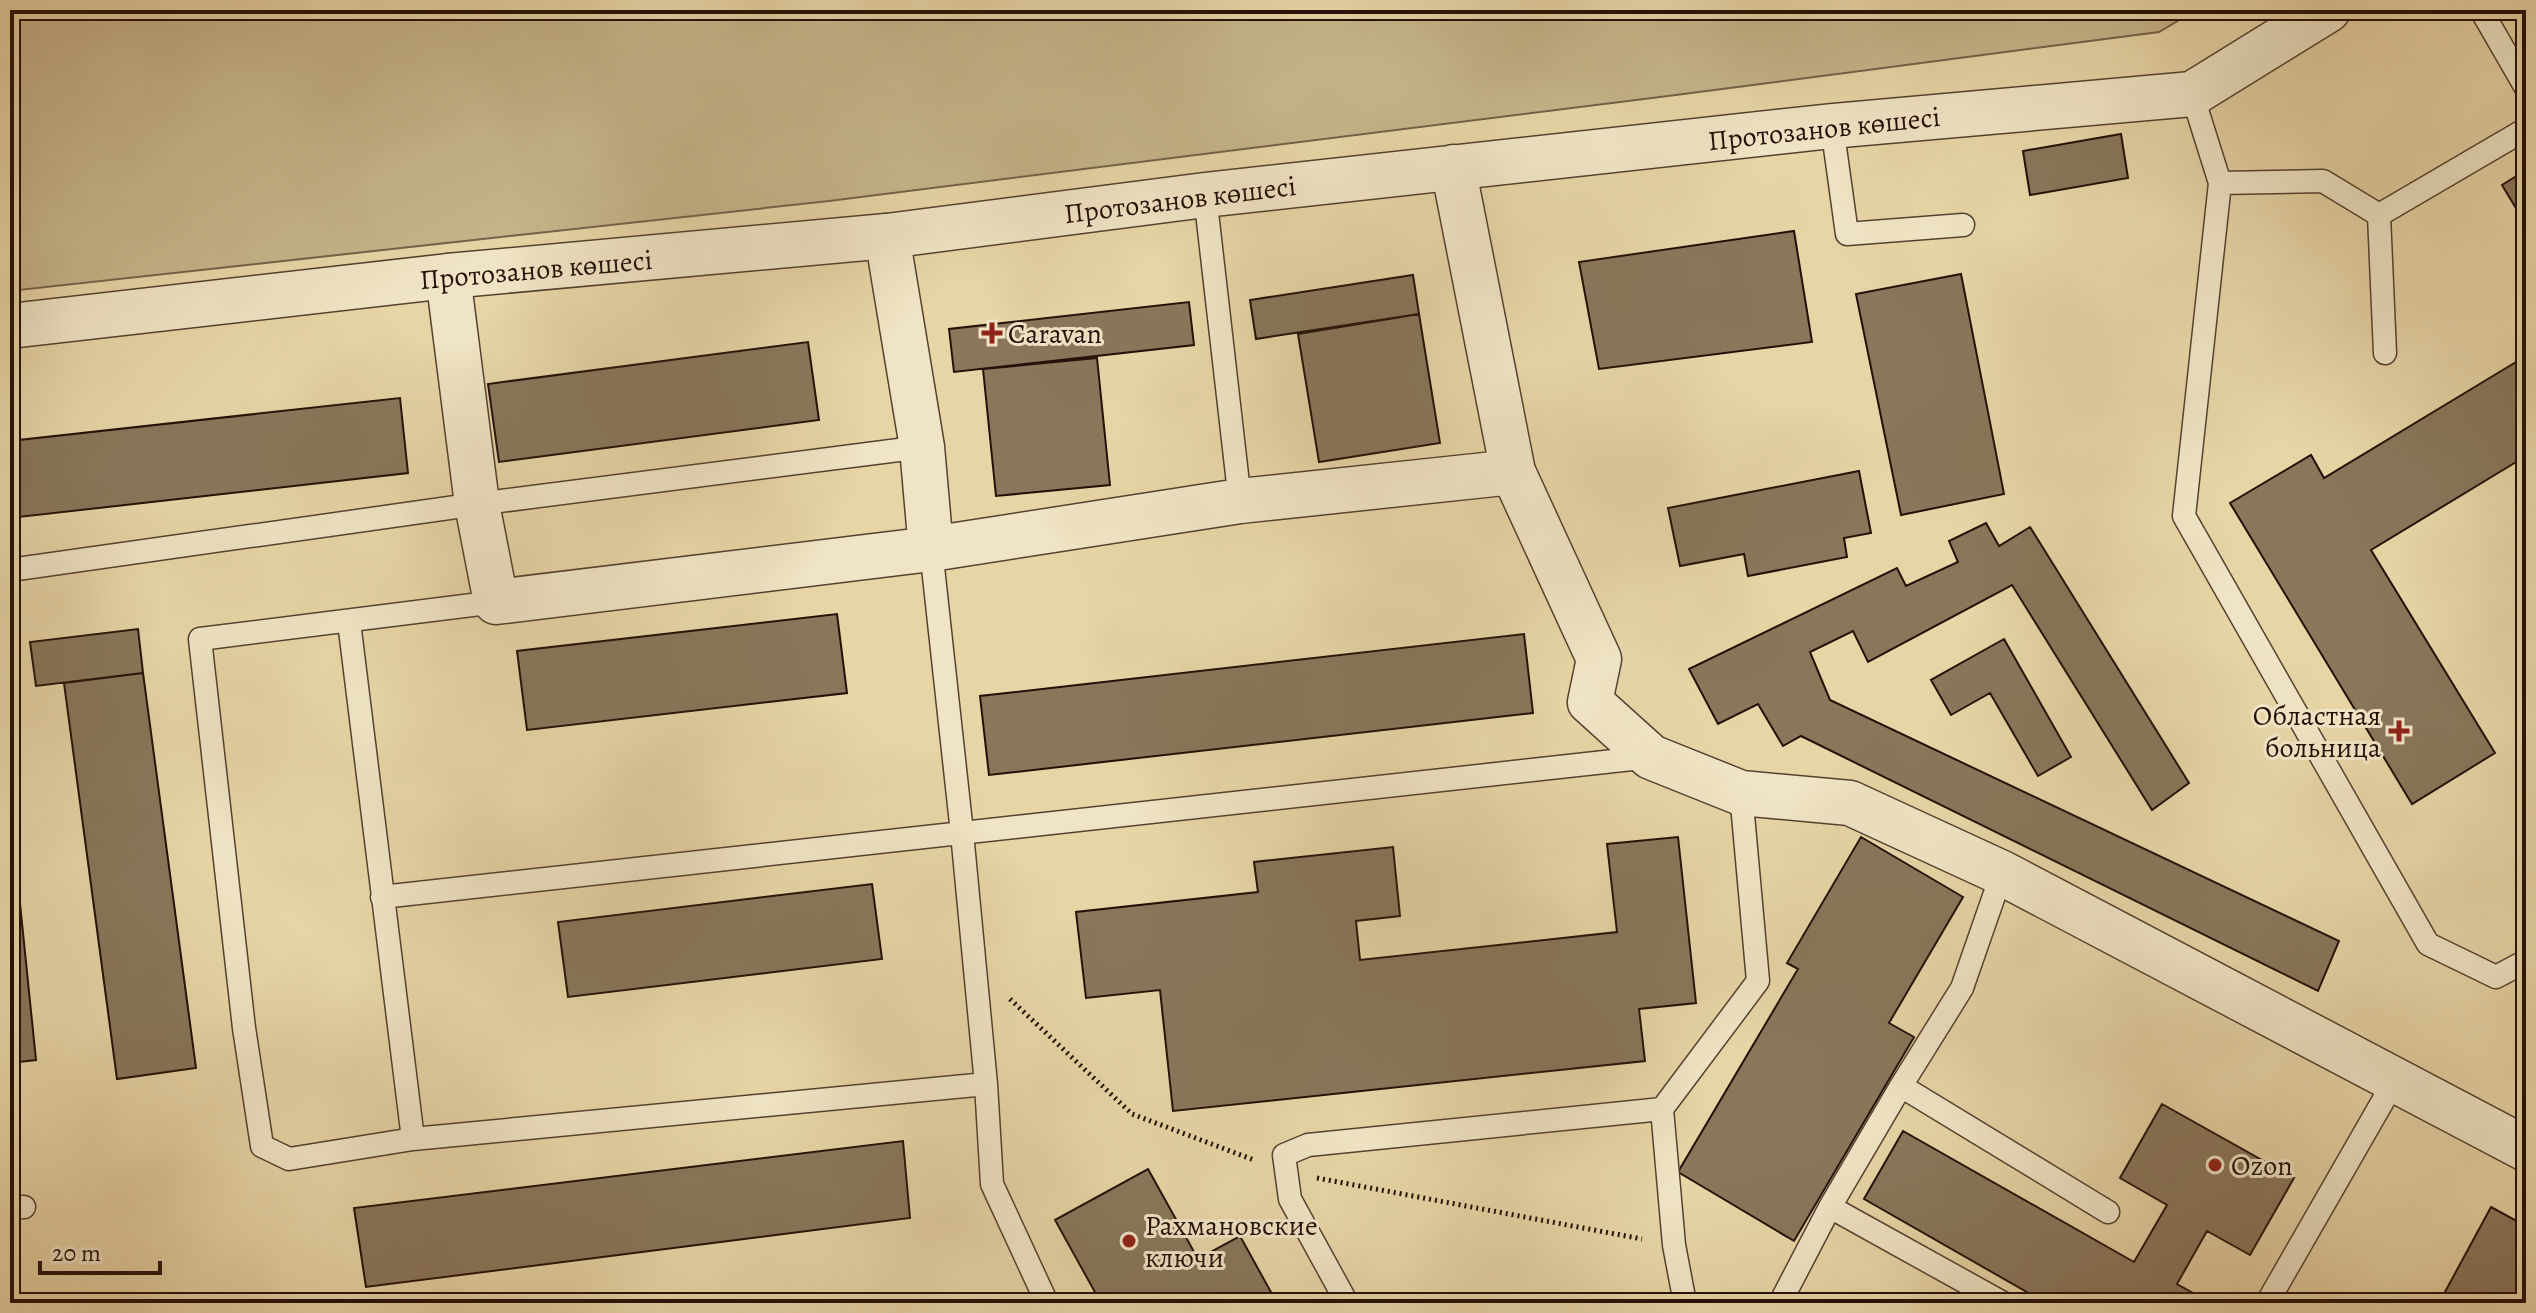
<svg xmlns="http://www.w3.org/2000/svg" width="2536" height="1313" viewBox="0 0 2536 1313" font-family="Alegreya,serif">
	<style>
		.green { fill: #c6b48b; stroke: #75624a; stroke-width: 2 }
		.building { fill: #89765b; stroke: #241009; stroke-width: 2 }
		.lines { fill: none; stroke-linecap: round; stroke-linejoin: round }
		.service-casing { stroke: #554130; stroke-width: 25 }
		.minor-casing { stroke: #554130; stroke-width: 47 }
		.tertiary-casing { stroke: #554130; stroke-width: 47 }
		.path { stroke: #241009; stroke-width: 5; stroke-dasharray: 2 4; stroke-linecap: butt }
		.service { stroke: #efe4c5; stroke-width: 22 }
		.minor { stroke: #efe4c5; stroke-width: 44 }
		.tertiary { stroke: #efe4c5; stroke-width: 44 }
		.poi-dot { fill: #8f2418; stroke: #efe4c5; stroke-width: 3 }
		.labels { text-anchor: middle; stroke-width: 6; stroke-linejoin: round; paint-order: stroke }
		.street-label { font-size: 28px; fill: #241009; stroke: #efe4c5 }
		.poi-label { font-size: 28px; fill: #241009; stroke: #efe4c5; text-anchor: start }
	</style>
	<rect width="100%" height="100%" fill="#e7d5a6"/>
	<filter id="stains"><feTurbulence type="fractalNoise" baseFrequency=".0025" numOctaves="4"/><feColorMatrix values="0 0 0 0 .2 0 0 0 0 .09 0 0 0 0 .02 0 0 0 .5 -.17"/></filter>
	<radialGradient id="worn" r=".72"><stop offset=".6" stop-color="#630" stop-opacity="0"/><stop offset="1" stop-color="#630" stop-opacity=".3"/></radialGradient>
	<!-- green -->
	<path class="green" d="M10,10h2186l-37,22 -491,64 -839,105 -819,90z"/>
	<!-- building -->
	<path class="building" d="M2121,134l7,44 -98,17 -7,-44z
		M2526,170v55l-24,-40z
		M1794,231l18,111 -213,27 -20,-107z
		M1961,274l43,220 -103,21 -45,-221z
		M1413,275l6,39 -163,25 -6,-39z
		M1189,302l5,43 -240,27 -5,-43z
		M1419,314l21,129 -121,19 -21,-128z
		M808,342l11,78 -320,42 -11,-78z
		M2526,356v100l-155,94 124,203 -83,51 -182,-301 81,-48 13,23z
		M1097,358l13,127 -114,11 -13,-127z
		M400,398l8,75 -398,45v-77z
		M1859,471l12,62 -27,5 3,19 -99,19 -4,-22 -64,12 -12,-58z
		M1986,523l13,23 31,-19 159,256 -37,27 -140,-225 -144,77 -15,-31 -43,21 20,48 509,241 -21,50 -517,-255 -18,10 -25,-42 -40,20 -29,-55 208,-101 9,18 52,-24 -9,-21z
		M837,614l10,79 -320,37 -10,-79z
		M138,629l5,44 -107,13 -6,-44z
		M1524,634l9,79 -544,62 -9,-79z
		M2004,639l67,118 -33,19 -48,-83 -39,22 -20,-35z
		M143,673l53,395 -79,11 -53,-396z
		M1678,837l18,166 -57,6 6,52 -472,50 -13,-121 -74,8 -10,-86 182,-20 -4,-30 139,-15 7,69 -44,5 4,39 257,-28 -10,-88z
		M1861,837l102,60 -74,126 25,14 -120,204 -116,-69 120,-203 -11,-6z
		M18,884l18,176 -26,3v-178z
		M872,884l10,75 -314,38 -10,-75z
		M2162,1104l132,74 -44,77 -43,-24 -30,53 34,19h-165l-182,-104 39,-68 231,131 33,-57 -47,-27z
		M903,1141l7,77 -544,69 -12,-79z
		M1148,1169l50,90 42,-23 37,67h-176l-46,-83z
		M2491,1207l35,19v77h-87z
		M13,1248l8,55h-11v-54z"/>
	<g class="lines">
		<!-- service casing -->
		<g class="service-casing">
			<path id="service" d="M2481,10l45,78
				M2192,94l28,89 -36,333 244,428 68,33 30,-16
				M1832,126l15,108 116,-9
				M2220,183l103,-2 56,34 6,138
				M1205,195l35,306
				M2379,215l147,-86
				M931,549l31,284 24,251 6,100 55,119
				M10,570l467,-66 445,-57
				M349,622l64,517 573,-55
				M2002,873l-40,115 -61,98 207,126
				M382,897l1268,-140
				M413,1139l-124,20 -27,-13 -18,-118 -44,-389 296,-37
				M1830,1207l173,96
				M10,1208l14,-1
				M1347,1303l-57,-104 -6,-44 24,-10 354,-36
				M1685,1303l-11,-58 -12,-136 96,-128 -17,-188
				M1780,1303l50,-96 71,-121
				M2267,1303l128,-223"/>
		</g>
		<!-- minor casing -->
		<g class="minor-casing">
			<path id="minor" d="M887,236l35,211 9,102
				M448,276l29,228 19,98 435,-53 309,-48 273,-29"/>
		</g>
		<!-- tertiary casing -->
		<g class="tertiary-casing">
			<path id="tertiary" d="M1453,167l60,305 86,187 -9,43 61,55 90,36 109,10 152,70 524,276
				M10,326l438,-50 439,-40 318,-41 627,-69 360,-32 136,-84"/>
		</g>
		<!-- path -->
		<path class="path" d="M1010,999l122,115 122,46
			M1317,1178l325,61"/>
		<!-- service -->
		<use href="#service" class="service"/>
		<!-- minor -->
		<use href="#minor" class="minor"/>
		<!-- tertiary -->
		<use href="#tertiary" class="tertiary"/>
	</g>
	<!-- markers -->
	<g class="poi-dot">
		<path d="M988 321h8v8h8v8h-8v8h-8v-8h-8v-8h8z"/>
		<path d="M2395 719h8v8h8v8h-8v8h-8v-8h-8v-8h8z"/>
		<circle cx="2215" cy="1165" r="8"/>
		<circle cx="1129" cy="1241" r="8"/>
	</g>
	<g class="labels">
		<!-- street labels -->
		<g class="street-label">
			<text transform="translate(1824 128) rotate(-6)" y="10">Протозанов көшесі</text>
			<text transform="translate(1180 199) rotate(-7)" y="10">Протозанов көшесі</text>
			<text transform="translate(536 269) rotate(-5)" y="10">Протозанов көшесі</text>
		</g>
		<!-- poi labels -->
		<g class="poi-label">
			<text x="1008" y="343">Caravan</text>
			<text x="2381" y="725" text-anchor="end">Областная<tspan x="2381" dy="32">больница</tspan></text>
			<text x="2231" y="1175">Ozon</text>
			<text x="1145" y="1235">Рахмановские<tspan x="1145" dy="32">ключи</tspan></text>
		</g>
	</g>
	<!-- margin -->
	<rect width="2536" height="1313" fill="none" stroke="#e7d5a6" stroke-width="40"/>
	<rect x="12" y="12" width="2512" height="1289" fill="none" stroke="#241009" stroke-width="4"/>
	<rect x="20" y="20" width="2496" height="1273" fill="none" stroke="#241009" stroke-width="2"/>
	<!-- scale -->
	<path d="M40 1261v12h120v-12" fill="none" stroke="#241009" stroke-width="4"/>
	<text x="52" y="1261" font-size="24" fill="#241009" stroke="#efe4c5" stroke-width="6" paint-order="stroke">20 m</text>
	<rect width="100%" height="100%" filter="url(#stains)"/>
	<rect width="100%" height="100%" fill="url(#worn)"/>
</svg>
